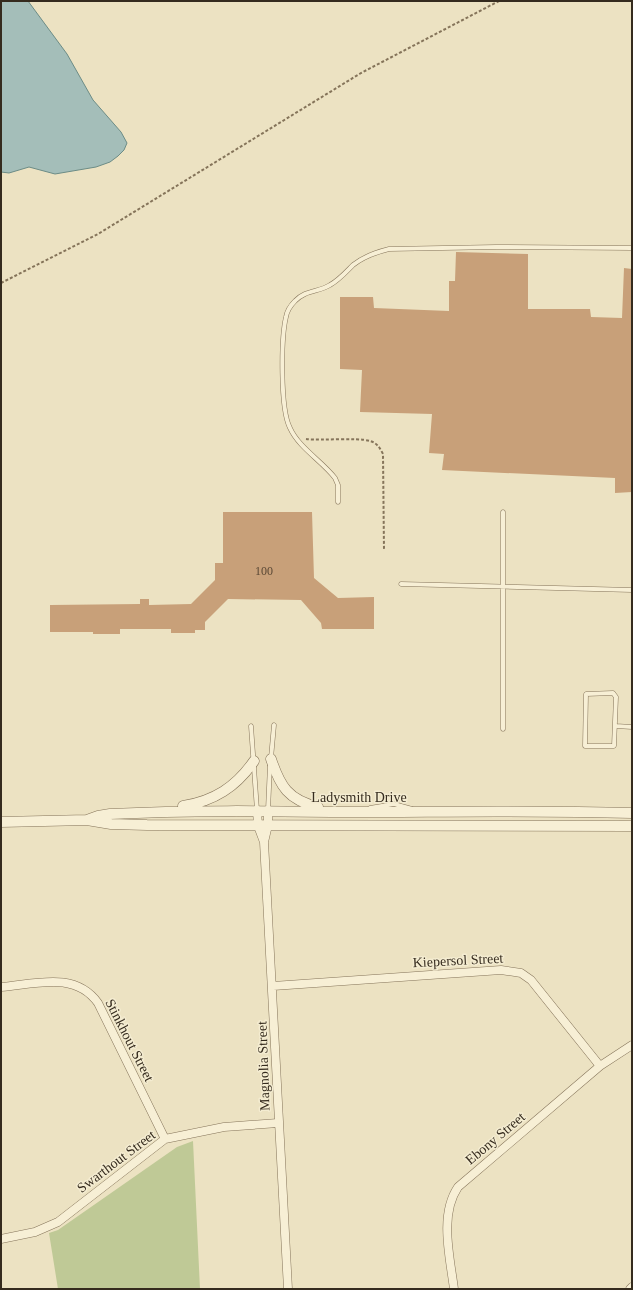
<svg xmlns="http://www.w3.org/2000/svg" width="633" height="1290" viewBox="0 0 633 1290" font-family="Georgia,serif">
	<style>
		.green { fill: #bfc996 }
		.water { fill: #a4beb9; stroke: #6c8c86 }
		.building { fill: #c8a079 }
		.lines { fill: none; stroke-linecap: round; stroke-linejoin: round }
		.service-casing { stroke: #85745a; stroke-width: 5 }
		.minor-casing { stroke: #85745a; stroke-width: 9 }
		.tertiary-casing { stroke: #85745a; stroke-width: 11 }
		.path { stroke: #85745a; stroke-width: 2; stroke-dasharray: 3 2; stroke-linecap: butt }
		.service { stroke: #f7efd5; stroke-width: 4 }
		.minor { stroke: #f7efd5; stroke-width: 8 }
		.tertiary { stroke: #f7efd5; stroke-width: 10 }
		.labels { text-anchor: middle; stroke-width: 3; stroke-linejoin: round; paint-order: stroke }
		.number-label { font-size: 12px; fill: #5a4835 }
		.street-label { font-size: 14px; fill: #352b1e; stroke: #f4ecd1 }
	</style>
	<rect width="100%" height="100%" fill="#ece2c2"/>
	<!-- green -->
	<path class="green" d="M193,1141l7,148h-142l-9,-56 9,-3 119,-83z"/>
	<!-- water -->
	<path class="water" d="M1,1h27l39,53 26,46 28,32 6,11 -3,7 -6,6 -8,6 -14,5 -41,7 -26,-7 -20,6 -8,-1z"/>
	<!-- building -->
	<path class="building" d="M456,252l72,2v55h62l1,8 31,1 2,-50 8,1v223l-17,1v-15l-173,-8 2,-16 -15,-1 3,-39 -72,-2 2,-42 -22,-1v-72h33l1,11 75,3v-30h6z
		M223,512h89l2,66 24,20 36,-1v32h-52l-1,-6 -20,-23 -73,-1 -23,23v8h-10v3h-24v-4h-51v5h-27v-2h-43v-27l90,-1v-5h9v6l42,-1 24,-24v-17h8z"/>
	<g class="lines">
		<!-- service casing -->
		<g class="service-casing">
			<path id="service" d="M338,502v-17l-3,-7c-13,-17 -36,-30 -45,-50 -10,-19 -9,-90 -4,-111 1,-6 5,-12 9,-16 10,-11 24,-9 35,-16 9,-5 16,-13 23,-20 10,-8 24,-13 36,-16l107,-2 136,1
				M401,584l231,6
				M613,693l3,4 -2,49h-29l1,-52z
				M251,726l6,84
				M616,726l16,1
				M503,729v-217
				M271,758l3,-33
				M370,808l24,-4 18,5
				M268,810l2,-45"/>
		</g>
		<!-- minor casing -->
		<g class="minor-casing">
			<path id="minor" d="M257,810l1,16 6,16
				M268,810v15l-4,17 24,447
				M273,986l228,-16 20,3 10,7 69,86
				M1,987c35,-3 74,-16 97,16l67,136
				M1,1239l34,-7 23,-10 107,-83 59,-12 54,-4
				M454,1289c-4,-32 -15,-74 4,-102l142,-121 32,-21
				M630,1289l2,-2"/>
		</g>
		<!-- tertiary casing -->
		<g class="tertiary-casing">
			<path id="tertiary" d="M271,759c9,27 17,41 47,48
				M183,806c31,-5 53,-19 71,-45
				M87,820l11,-4 12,-2c78,-4 157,-3 235,-2 96,0 191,-2 287,1
				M1,822l86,-2 24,4 36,1 485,1"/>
		</g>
		<!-- path -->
		<path class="path" d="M1,283l97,-49 263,-161 138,-72
			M306,439c17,2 50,-2 64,2 7,2 10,7 13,13l1,96"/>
		<!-- service -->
		<use href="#service" class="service"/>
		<!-- minor -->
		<use href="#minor" class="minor"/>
		<!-- tertiary -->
		<use href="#tertiary" class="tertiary"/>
	</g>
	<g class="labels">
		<!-- number labels -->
		<g class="number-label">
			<text x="264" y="575">100</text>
		</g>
		<!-- street labels -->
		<g class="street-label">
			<text x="359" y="802">Ladysmith Drive</text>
			<text transform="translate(458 960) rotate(-3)" y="5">Kiepersol Street</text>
			<text transform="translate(130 1040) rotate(63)" y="5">Stinkhout Street</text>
			<text transform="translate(263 1066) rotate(-92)" y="5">Magnolia Street</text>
			<text transform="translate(495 1138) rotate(-40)" y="5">Ebony Street</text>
			<text transform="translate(116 1161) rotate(-37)" y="5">Swarthout Street</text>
		</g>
	</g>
	<!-- border -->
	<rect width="633" height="1290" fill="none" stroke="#352b1e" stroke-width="4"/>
</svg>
